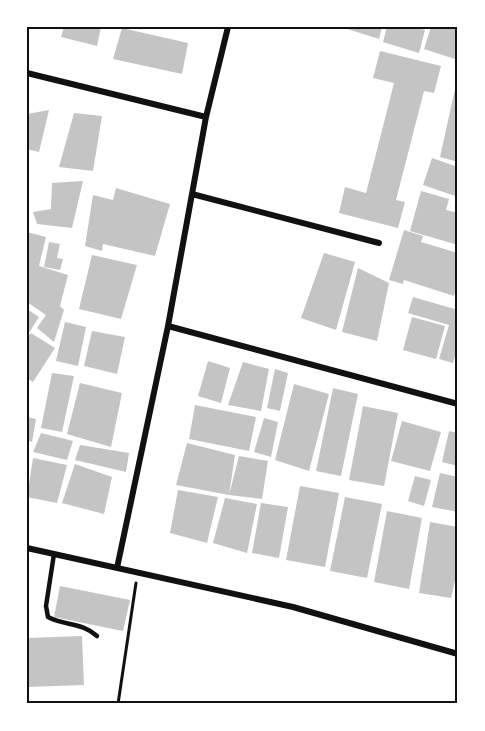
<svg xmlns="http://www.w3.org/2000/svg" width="485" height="731" viewBox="0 0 485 731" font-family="'Source Sans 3',sans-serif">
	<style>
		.building { fill: #c4c4c4 }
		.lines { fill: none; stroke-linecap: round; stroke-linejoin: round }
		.path { stroke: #111; stroke-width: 3 }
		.service { stroke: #111; stroke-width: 4.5 }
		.minor { stroke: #111; stroke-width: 6 }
		.neatline { fill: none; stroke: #111; stroke-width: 2 }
	</style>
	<rect width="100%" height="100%" fill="#fff"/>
	<!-- building -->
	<path class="building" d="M64,27h37l-4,19 -36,-9z
		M341,27h41l-3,12z
		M387,27h28l10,3 -6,23 -36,-11z
		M431,27h27v33l-34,-11z
		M122,28l66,15 -6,31 -69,-15z
		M380,51l61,15 -7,27 -10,-2 -28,109 9,2 -7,26 -59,-15 6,-26 21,6 28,-110 -21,-5z
		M457,80h1v82l-18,-5z
		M49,110l-10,42 -12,-3v-35z
		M74,113l28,3 -9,55 -34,-4z
		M432,158l26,9v30l-35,-12z
		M83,181l-11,47 -35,-4 -4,-12 18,-3 1,-26z
		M116,188l54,16 -15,52 -52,-12 -1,7 -17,-5 8,-51 20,5z
		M421,191l28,8 -3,11 12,3v32l-48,-14z
		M404,230l19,6 -2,6 37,11v30l-4,13 -50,-16 -1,4 -14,-4z
		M27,232l19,5 -7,29 29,9 -8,31 4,4 -10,32 -17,-14 9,-13 -19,-13z
		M49,242l11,2 -3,14 6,1 -3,11 -16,-3z
		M324,253l31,9 -19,68 -35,-12z
		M92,255l45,10 -16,54 -42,-10z
		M358,268l31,15 -12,58 -35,-9z
		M413,297l45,13v36l-5,17 -14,-4 10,-34 -41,-12z
		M27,309l12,8 -12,19z
		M412,317l33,9 -9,33 -33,-9z
		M65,322l21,5 -8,39 -22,-5z
		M92,331l33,6 -8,37 -33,-8z
		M31,333l24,15 -22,34 -6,-4v-41z
		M208,361l22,7 -9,35 -23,-7z
		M243,362l26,7 -8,42 -33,-6z
		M275,369l13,4 -8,38 -13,-3z
		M52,373l22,3 -12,56 -21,-4z
		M80,383l42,10 -11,54 -44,-13z
		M294,384l35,10 -20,77 -34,-11z
		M333,388l25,6 -17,82 -25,-5z
		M195,405l61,12 -7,34 -60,-12z
		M363,406l35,7 -14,73 -35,-6z
		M27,417l9,2 -4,23 -5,-2z
		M264,418l14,4 -7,35 -17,-5z
		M402,421l39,11 -11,39 -39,-10z
		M449,431l9,2v33l-16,-4z
		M41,433l32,8 -6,19 -34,-8z
		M187,443l48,12 -6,40 -53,-10z
		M80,445l49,8 -3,19 -51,-12z
		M239,456l29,5 -6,38 -33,-4z
		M33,458l34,7 -10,38 -30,-6z
		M75,464l37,13 -8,37 -42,-11z
		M440,473l18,4v35l-26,-5z
		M415,476l16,4 -7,26 -16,-5z
		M300,486l39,7 -14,74 -39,-7z
		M178,490l40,7 -11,46 -37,-10z
		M345,497l37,7 -15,74 -37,-7z
		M225,498l32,6 -10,49 -34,-10z
		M261,503l27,4 -9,51 -27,-5z
		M387,511l35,7 -13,71 -35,-7z
		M430,522l28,5v40l-7,31 -32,-5z
		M60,586l70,14 -7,31 -69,-14z
		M82,636l2,49 -57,2v-49z"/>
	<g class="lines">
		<!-- path -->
		<path class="path" d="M118,704l18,-121"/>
		<!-- service -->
		<path class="service" d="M54,554l-8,52 2,11c17,9 34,5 49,19"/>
		<!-- minor -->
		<path class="minor" d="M27,73l179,44
			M192,194l187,49
			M168,326l290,78
			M27,548l266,59 165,47
			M117,568l51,-242 38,-209 22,-90"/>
	</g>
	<!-- border -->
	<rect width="485" height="731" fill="none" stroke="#ffffff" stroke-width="57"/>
	<rect x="28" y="28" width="428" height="674" class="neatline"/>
</svg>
